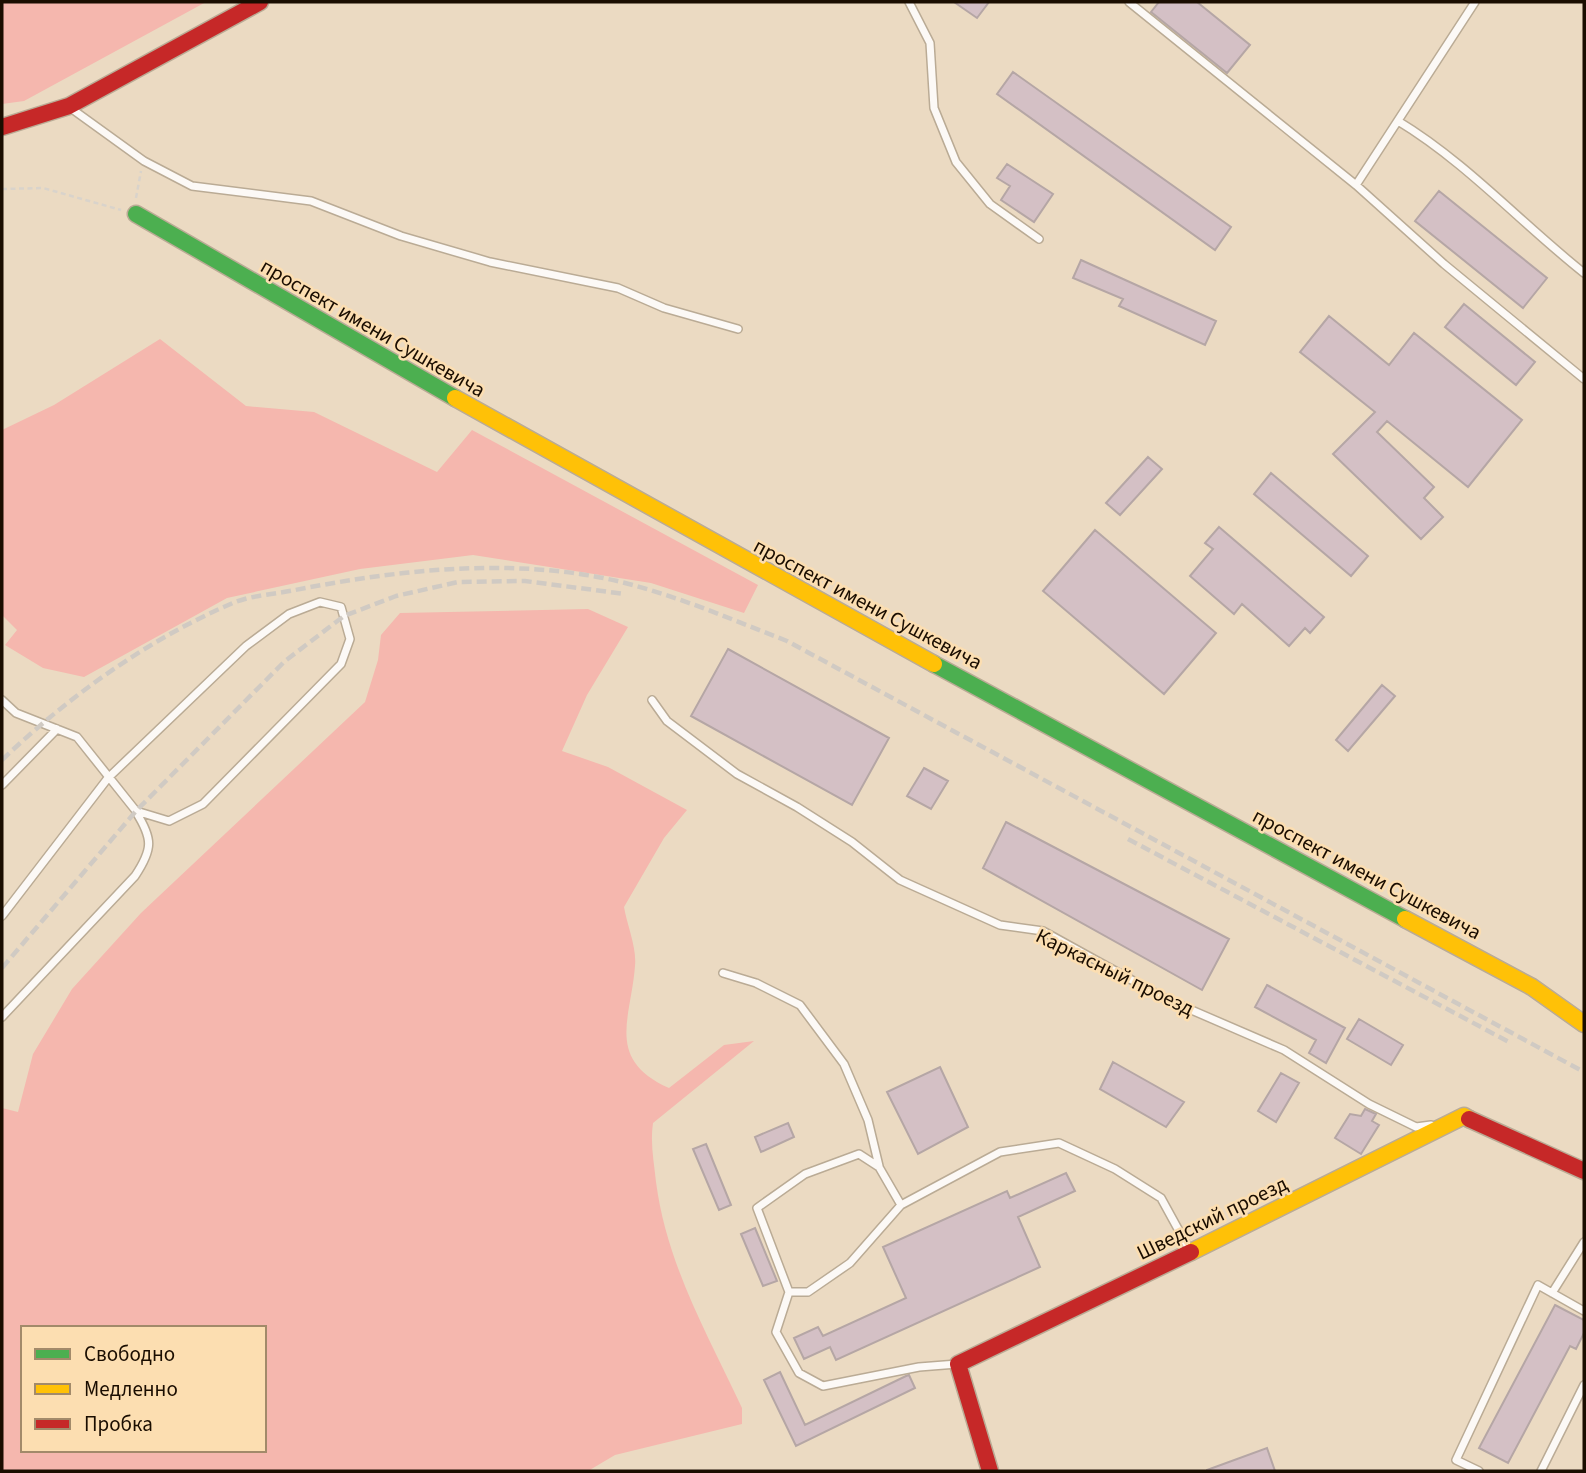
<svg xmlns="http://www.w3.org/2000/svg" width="1586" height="1473" viewBox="0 0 1586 1473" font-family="'Source Sans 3',sans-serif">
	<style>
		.green { fill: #f5b7ae; fill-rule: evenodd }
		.building { fill: #d4c0c5; stroke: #b5a6a5; stroke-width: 2 }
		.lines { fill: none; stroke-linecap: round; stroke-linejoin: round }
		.lane-casing { stroke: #baab95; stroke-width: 10 }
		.fast-casing { stroke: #baab95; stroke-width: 19 }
		.slow-casing { stroke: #baab95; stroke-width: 19 }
		.jam-casing { stroke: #baab95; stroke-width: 19 }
		.path { stroke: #d9d3cb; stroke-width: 2.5; stroke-dasharray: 5 3.5; stroke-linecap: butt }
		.lane { stroke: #fcf9f6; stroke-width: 7 }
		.fast { stroke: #4caf50; stroke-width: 16 }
		.slow { stroke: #ffc107; stroke-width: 16 }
		.jam { stroke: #c62828; stroke-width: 16 }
		.rail { stroke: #d0cac3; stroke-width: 4.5; stroke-dasharray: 10 5; stroke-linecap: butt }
		.labels { text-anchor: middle; stroke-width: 5; stroke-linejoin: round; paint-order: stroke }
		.street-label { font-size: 21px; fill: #1a0d00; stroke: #fcdeb1 }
	</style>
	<rect width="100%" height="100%" fill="#ebdac2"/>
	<!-- green -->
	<path class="green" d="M2,2h204l-182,99 -22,3z
		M160,339l86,67 68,6 123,60 35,-42 286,155 -14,28 -93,-30 -178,-28 -113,14 -133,29 -143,79 -41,-9 -38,-23 12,-15 -15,-15v-185l52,-25z
		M588,609l40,18 -41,68 -25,56 46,16 79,43 -23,28 -40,69c3,18 13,41 11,59 -4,53 -30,93 34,122l55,-43 30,-4 -101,82c-3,20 1,39 3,59 11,83 51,151 86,226v16l-127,31 -27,16h-586v-363l16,4 15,-58 39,-65 69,-76 224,-211 13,-42 3,-25 19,-22zM23,1328h241v122h-241z"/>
	<!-- building -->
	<path class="building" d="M954,2h35l-12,16z
		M1159,2h38l53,43 -23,28 -76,-61z
		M1013,72l218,155 -16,23 -218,-156z
		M1007,164l46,30 -19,28 -33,-22 9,-14 -13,-8z
		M1439,191l108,87 -24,30 -108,-87z
		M1081,260l135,61 -11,24 -86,-39 4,-7 -50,-21z
		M1464,304l71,58 -19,23 -71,-58z
		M1329,316l60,49 25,-32 108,87 -54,67 -81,-66 -10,11 57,55 -10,11 19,19 -22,22 -88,-85 42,-42 -75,-60z
		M1148,457l14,12 -42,46 -14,-12z
		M1271,473l97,83 -17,20 -97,-82z
		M1219,527l105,90 -14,16 -5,-5 -16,18 -47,-42 -8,10 -44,-38 23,-27 -8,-6z
		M1095,530l121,103 -52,61 -121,-103z
		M728,649l161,89 -37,67 -161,-89z
		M1382,685l13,11 -47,55 -12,-11z
		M924,768l24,13 -17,28 -24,-13z
		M1006,822l223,117 -27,51 -219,-122z
		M1267,985l78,43 -19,35 -17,-10 7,-13 -61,-33z
		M1359,1019l44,26 -12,20 -44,-26z
		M1113,1062l71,40 -18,25 -66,-38z
		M940,1067l28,60 -50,27 -31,-62z
		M1281,1073l18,10 -23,39 -18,-11z
		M1365,1109l11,5 -4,7 7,4 -18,29 -26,-16 15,-24 11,2z
		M788,1123l6,14 -33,15 -6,-15z
		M706,1144l25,61 -12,5 -26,-61z
		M1066,1173l9,18 -57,26 22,50 -204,93 -6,-13 -26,12 -10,-21 24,-11 5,9 83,-38 -23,-51 124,-56 3,7z
		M755,1228l22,53 -14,5 -22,-52z
		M1555,1305l29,15v13l-8,16 -6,-3 -62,117 -29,-15z
		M780,1372l25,53 101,-49 3,-1 6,13 -119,58 -32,-66z
		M1267,1448l8,23h-68v-1z"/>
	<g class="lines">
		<!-- lane casing -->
		<g class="lane-casing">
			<path id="lane" d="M909,2l21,41 4,65 22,54 34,42 49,35
				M1129,2l227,183 88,79 140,115
				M72,109l72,52 48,25 119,15 90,35 89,26 128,26 46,20 74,21
				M1398,121c68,41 124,103 186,152
				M1356,185l119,-183
				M2,700l14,13 61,24 59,74 33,10 34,-17 138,-140 9,-25 -9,-32 -21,-5 -31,12 -43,32 -138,132 -106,138
				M652,700l15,21 70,53 60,33 55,35 48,38 100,45 43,6 123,68 118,51 85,54 47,23 15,-2
				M2,785l55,-56
				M723,973l33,10 44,22 44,59 24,56 11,46
				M2,1017l133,-141c18,-27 18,-37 1,-64
				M789,1292h19l42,-29 51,-58
				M1552,1293l32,-51
				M957,1364l-38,3 -96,19 -24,-13 -23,-41 13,-40 -32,-84 48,-34 54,-20 20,13 22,38 99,-53 59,-9 56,26 46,29 28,51
				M1479,1471l-23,-11 82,-175 46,26
				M1541,1471l43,-86"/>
		</g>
		<!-- fast casing -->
		<g class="fast-casing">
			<path id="fast" d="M136,214l319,184
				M934,664l471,255"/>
		</g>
		<!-- slow casing -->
		<g class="slow-casing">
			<path id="slow" d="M455,398l479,266
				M1405,919l127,68 52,37
				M1191,1252l273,-136 5,3"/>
		</g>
		<!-- jam casing -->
		<g class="jam-casing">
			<path id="jam" d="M2,127l67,-21 191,-104
				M1469,1119l115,52
				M990,1471l-32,-107 233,-112"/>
		</g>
		<!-- path -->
		<path class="path" d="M2,189l41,-1 78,22
			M136,198l5,-27"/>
		<!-- lane -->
		<use href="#lane" class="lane"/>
		<!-- fast -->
		<use href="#fast" class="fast"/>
		<!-- slow -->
		<use href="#slow" class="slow"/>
		<!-- jam -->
		<use href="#jam" class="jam"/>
		<!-- rail -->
		<path class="rail" d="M2,760c66,-63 146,-121 231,-157 19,-8 43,-9 62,-13 93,-18 191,-30 285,-16 71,10 140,41 207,67l797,431
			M1128,839l381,203
			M2,968l134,-157 149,-150 59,-45 52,-20 62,-14 67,-1 100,13"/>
	</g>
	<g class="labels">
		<!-- street labels -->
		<g class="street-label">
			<text transform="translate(373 328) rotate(30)" y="7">проспект имени Сушкевича</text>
			<text transform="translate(868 604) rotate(28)" y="7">проспект имени Сушкевича</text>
			<text transform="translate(1367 874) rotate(28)" y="7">проспект имени Сушкевича</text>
			<text transform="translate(1115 972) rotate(26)" y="7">Каркасный проезд</text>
			<text transform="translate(1212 1218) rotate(-26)" y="7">Шведский проезд</text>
		</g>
	</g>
	<!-- border -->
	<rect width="1586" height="1473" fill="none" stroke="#1a0d00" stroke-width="7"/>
	<!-- legend -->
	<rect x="21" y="1326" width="245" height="126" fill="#fcdeb1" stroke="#a28a6a" stroke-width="2"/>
	<rect x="35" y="1349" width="35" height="10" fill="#4caf50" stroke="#a28a6a" stroke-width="2"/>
	<text x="84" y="1361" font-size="21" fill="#1a0d00">Свободно</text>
	<rect x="35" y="1384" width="35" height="10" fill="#ffc107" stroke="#a28a6a" stroke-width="2"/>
	<text x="84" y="1396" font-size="21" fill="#1a0d00">Медленно</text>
	<rect x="35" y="1419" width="35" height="10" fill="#c62828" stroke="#a28a6a" stroke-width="2"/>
	<text x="84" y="1431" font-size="21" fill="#1a0d00">Пробка</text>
</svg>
